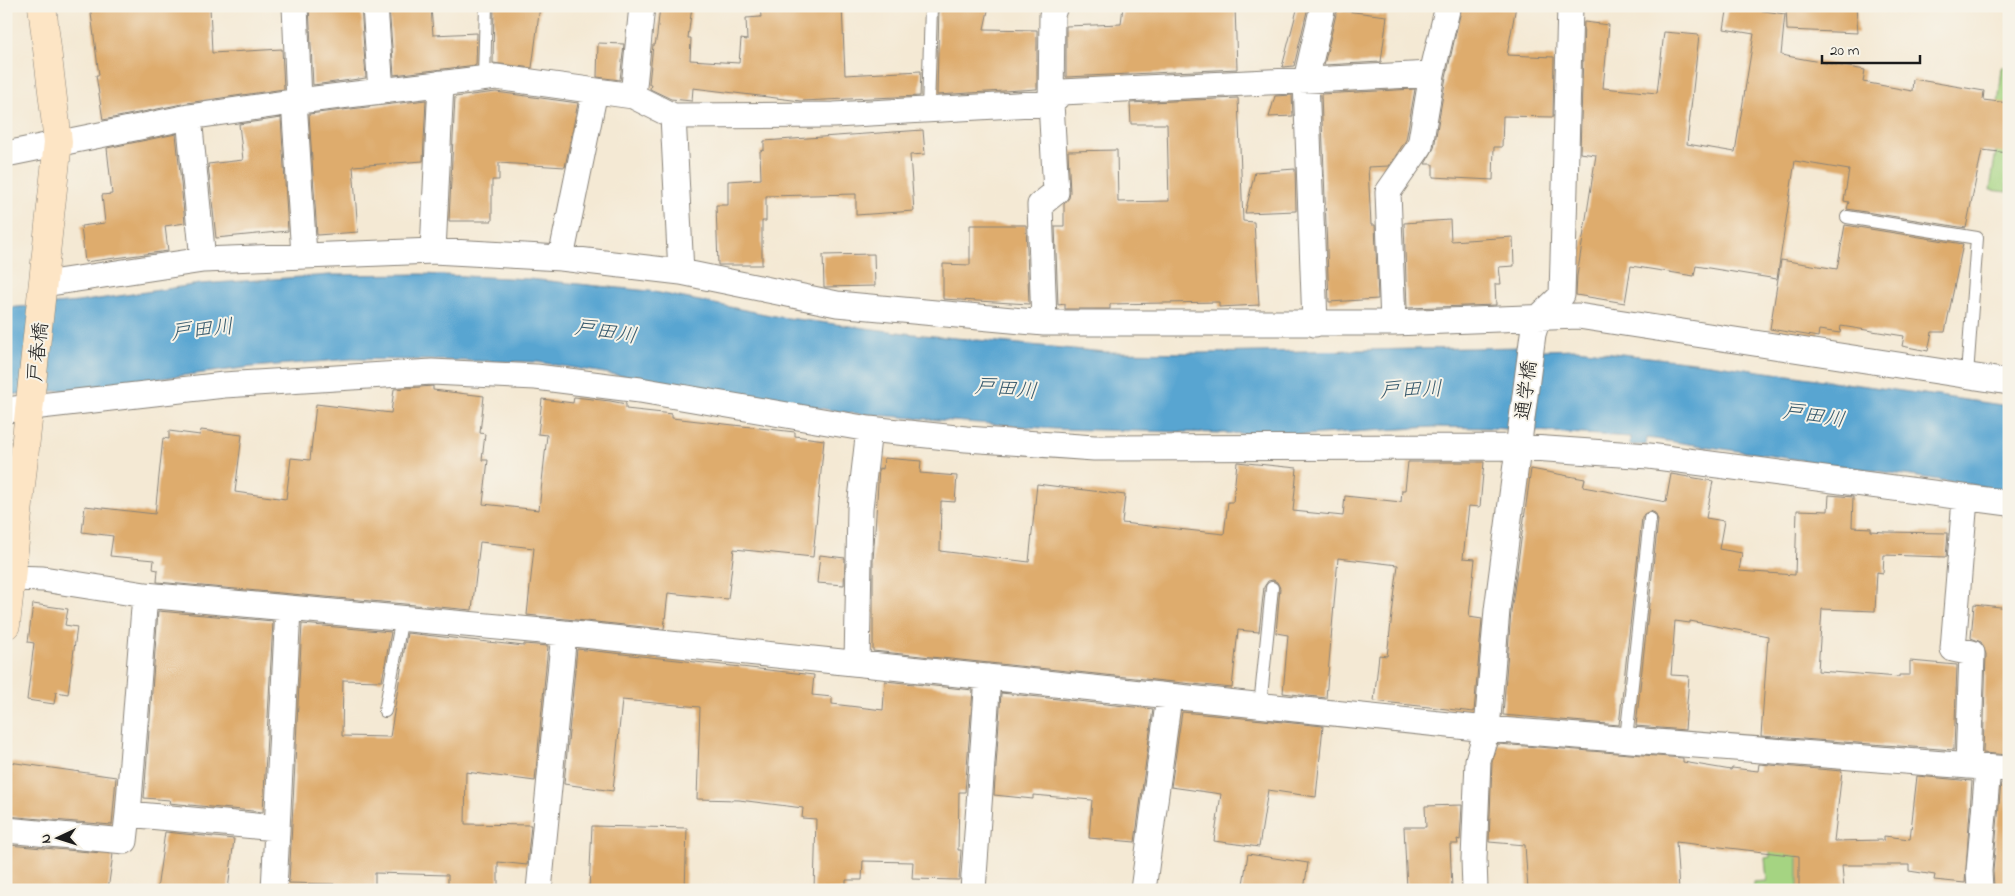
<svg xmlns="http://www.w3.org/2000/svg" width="2015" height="896" viewBox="0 0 2015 896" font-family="'Indie Flower','Klee One',sans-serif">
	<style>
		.green { fill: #a5d482; stroke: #60784f }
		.water { fill: #59a5d1; stroke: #3a6076 }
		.building { fill: #deac6d }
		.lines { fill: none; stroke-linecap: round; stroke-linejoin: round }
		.lane-casing { stroke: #888278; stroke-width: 14 }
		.street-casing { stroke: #888278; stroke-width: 27 }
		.secondary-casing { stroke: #888278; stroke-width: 29 }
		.lane { stroke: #fff; stroke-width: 12 }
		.street { stroke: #fff; stroke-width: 25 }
		.secondary { stroke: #fde5c5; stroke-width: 28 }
		.labels { text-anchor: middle; stroke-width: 4; stroke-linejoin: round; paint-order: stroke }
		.street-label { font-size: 20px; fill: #1c1c1c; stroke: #f7f3e8 }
		.water-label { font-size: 21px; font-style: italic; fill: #375a6d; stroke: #f7f3e8 }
	</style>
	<rect width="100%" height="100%" fill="#f7f3e8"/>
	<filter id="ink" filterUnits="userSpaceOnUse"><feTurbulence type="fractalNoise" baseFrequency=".02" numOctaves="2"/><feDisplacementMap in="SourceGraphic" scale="10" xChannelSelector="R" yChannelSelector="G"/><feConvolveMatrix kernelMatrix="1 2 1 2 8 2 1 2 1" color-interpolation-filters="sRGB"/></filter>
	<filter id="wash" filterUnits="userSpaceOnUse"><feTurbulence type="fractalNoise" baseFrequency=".0096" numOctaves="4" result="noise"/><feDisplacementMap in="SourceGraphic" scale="20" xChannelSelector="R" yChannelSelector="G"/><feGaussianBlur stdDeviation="1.12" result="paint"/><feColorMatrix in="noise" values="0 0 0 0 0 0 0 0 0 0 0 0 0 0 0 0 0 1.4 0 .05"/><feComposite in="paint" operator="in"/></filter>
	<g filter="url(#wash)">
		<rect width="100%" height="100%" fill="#f4e9d4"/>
		<!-- green -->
		<path class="green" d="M2002,67h7l-2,125 -17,-2 13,-85h-5z
			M1770,834l28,1v55h-45v-8l14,-1 -2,-23 5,-1z"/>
		<!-- water -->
		<path class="water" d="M422,274l107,5 120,12 131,26 133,17 192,18 96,1 320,-6 21,3 34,-1 127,14 306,43v84l-362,-52 -1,7h-16v-8l-139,-9 -58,-1 -129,8 -249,-6 -206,-16 -312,-51 -185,-3 -100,8 -185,23 -61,5v-87l72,-6 122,-18 130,-9z"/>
		<g id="blocks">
			<!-- building -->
			<path class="building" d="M90,6h120l2,47 70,-4 2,40 -97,14 -84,17 -7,-45h3z
				M309,6h52l5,72 -53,7z
				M389,6h42l2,29 44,-2 -1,32 -82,10z
				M494,6h46l-8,62 -39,-5z
				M660,6h32l-4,32h3l-1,22 49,3 2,-24 6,1 -1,-22 15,-1 -1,-11h82l3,69 76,-4 -1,25 -119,5 -108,-13 -1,13 -21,-2 -21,-10 1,-5h-2l4,-39h2l2,-10z
				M939,6h50l-5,23 53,1v59l-100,6z
				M1123,6h112l2,63 -171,8v-51l55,-2z
				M1298,6l10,1 -14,59 -12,1z
				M1462,6h54l-9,49 47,2 -1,60 -50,-1 -1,31h-8l-1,33 -60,-3v-13h-8l9,-16 12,-71z
				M1728,6l57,8 -4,41 84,15 -2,12 49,9 1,-12 71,12 -1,9 26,3v50l-27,-3 -16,78 -119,-19 2,-7 -5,-1 5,-31 -54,-9 -18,118 -81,-13 -2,10 -63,-10 -6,37 -49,-8 1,-19 19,-121 -16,-2 4,-131 25,3 -6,63 54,5 7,-61 35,3 -12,109 48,8 19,-118 -30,-5z
				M1786,6h70l2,27 -71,-3z
				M1337,10l50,6 -6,46 -57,3z
				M598,43l26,1 -4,36 -23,-3z
				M1415,89l-9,51 -17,26 -21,1 3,58h4l3,74 -49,3 -8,-208z
				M496,92l82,11 -13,64 -66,-4v17h-7v41h-43l6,-124z
				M1292,95l1,21 -24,1 6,-21z
				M1238,98l5,123 11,1 5,83 -40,2v-5l-109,2v5h-45v-5l-7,1 -3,-79h9v-22l5,-6 1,-6 -2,-41 49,-1 1,52 51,-1 -2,-77h-36l-1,-21z
				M426,100l-3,61 -70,5 5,66 -41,3 -8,-121z
				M281,118l7,113 -72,7 -8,-74 35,-4 -4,-36z
				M923,130l2,24 -15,1 4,56 -58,4v-21l-90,2v25h-4v44h-44l-2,-60h12v-24l33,-2 -1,-28 4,-1v-9z
				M176,134l9,89 -20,3 3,25 -83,11 -4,-36 24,-3 -3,-28 10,-1 -5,-46z
				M1295,169l1,42 -51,2 10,-41z
				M1450,220l1,21 62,-4 1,29 -15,1 2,17h-6l1,21 -89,3 -3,-85z
				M970,225h56l3,79 -86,-5v-35l27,1z
				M1845,225l118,19 -18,88h-13l-4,19 -26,-5 2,-10 -63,-10 -1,7 -21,-3 -1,7 -48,-8 11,-69 56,9z
				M874,254l1,32 -51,1 -1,-32z
				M433,386v4l51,6 -4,37 5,1 -3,26h6l-5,44 56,6 8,-75 -9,-1 4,-35 31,4 1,-6 36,4 16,3v5l46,5v4l123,14v4l29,4 -11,117 -79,-8 -6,50 -60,-6 -4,36 -137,-14 7,-67 -54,-6 -8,68 -315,-28 1,-12 -5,-1 1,-9 -44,-4 3,-20 -31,-4 3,-26 70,8 8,-76 6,1v-8l31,4 1,-5 41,5 -7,57 51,7 5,-41 19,2 6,-56 75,9 3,-24z
				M884,458l37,3 -1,12 37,3 -2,26 -14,-1 -1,50 89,11 8,-78 88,11 -3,28 102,11 4,-32h5l4,-40 60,6 -4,43 50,5 2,-20 56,6 1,-12h3l3,-28h76l-4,45 -11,-1 -6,52 12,1 -6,58 13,2 -8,93 -100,-11 5,-46 8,1 11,-91 -60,-7 -12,140 -43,-5 5,-58 -12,-2 4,-45 -3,-6 -4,-2 -5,1 -4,6 -5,45 -21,-2 -6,58 -359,-37v-90l6,-93 4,1z
				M1531,469l54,10 -2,8 83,15 5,-28 42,7 -7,37 18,3 -5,28 23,4 -3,18 56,4 2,-65 31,1 1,-16 24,2 -1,30 19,1v3l14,1 63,1 -2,24 -62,-2 -1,18 -6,-1 -2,39 -53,-2 -4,62 81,6v-2h11v-14l47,4 -3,85 -193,-14 7,-100 -78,-15v2l-15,-2 -4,54 18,1 -4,54 -49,-4 22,-206 -3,-7 -5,-2 -6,3 -2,4 -23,207 -116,-10 8,-103z
				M820,555l25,3 -1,27 -27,-2z
				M33,604l35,5 -3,16 12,2 -9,67 -12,-2 -2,12 -27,-4 7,-57 -6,-1z
				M1974,604l35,4v147l-26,-2 3,-99 -5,-12 -10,-4z
				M158,611l115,10 -10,191 -94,-9 1,-3 -26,-2z
				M302,624l89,8 -9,49 -39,-1 -1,56 48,1 17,-104 117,13v-2l24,2 -13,135 -69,-9 -1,52 66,1 -4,40 -29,-3v28h-50v-15l-73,-2v17h-41v-6l-45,-1z
				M577,649l237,26 -2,20 20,2v7l51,6 2,-29 88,9 -8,102h-6l-1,58h3l-2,30 -47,-1 1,-17 -50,-1 -1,19h-16v10h-32l2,-71 -14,-1 1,-10 -64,-8 -42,-1 3,-92 -78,-7 -9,91 -49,-7z
				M1001,693l152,16 -18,133 -46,-4 3,-38 -59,-5v4l-39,-4z
				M1182,712l141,14 -7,71 -48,-7 -9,57 -45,-6 7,-47 -50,-7z
				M1498,744l185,14v4l48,8 1,-2 26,3 1,-7 83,7 -8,70 50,-1v-4l26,3 7,-63 55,5 -7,102 -31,-3 1,-5 -26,-4v-6h-67l2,25h-45v-34l-123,-14 3,48h-151l-3,-45 -36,-3 3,-80z
				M9,762l107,15 -4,48 -106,-9z
				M2001,783h8v105l-15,-2 -1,-15z
				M1462,805l-2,35 -3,-1 1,5h-8l2,44 -45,1 -3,-62h22l-1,-21z
				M592,826l95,2 -2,62h-96z
				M165,832l69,7 -6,51h-71z
				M8,845l105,9 -5,36h-102z
				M1248,854l60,9 -4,27h-62z"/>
		</g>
	</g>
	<g filter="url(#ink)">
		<use href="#blocks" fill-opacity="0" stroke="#888278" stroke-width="1"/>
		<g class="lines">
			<!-- lane casing -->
			<g class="lane-casing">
				<path id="lane" d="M484,78l2,-72
					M928,110l3,-104
					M1847,217l130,21 -10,137
					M1260,706l12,-118
					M385,711l17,-94
					M1626,739l24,-220"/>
			</g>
			<!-- street casing -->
			<g class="street-casing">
				<path id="street" d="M295,6l4,95
					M375,6l6,85
					M1055,6l-3,9 -1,88 5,89 -16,13 4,118h349l185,-7 431,66
					M633,96l9,-90
					M294,101l10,154
					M673,116l8,156
					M189,117l14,143
					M6,154l183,-37 110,-16 197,-24 137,19 40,20 161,-1 217,-12 11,-11 370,-18 16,-68
					M433,251l8,-168
					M561,258l34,-167
					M44,284l159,-24 230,-9 128,7 120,14 156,32 207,19
					M1393,323l-5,-131 32,-46 12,-72
					M1315,324l-9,-244 17,-74
					M6,410l218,-25 208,-13 104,5 104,13 229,39 97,10 128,9 424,-1 131,9 360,47
					M1965,499l-12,150 19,4 -4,113
					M12,578l31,1 102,16 419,38 923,96 522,40
					M145,595l-17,219 148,14
					M857,663l3,-155 9,-79
					M6,830l119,11 3,-27
					M274,890l14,-281
					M539,890l25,-257
					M973,890l15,-213
					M1143,890l26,-193
					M1475,890l-1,-31 4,-99 9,-31 10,-119 36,-276 5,-16 24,-23 8,-289
					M1980,890l-1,-19 9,-103"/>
			</g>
			<!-- secondary casing -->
			<g class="secondary-casing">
				<path id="secondary" d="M6,625l52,-483 -16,-136"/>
			</g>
			<!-- lane -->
			<use href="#lane" class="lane"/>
			<!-- street -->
			<use href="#street" class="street"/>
			<!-- secondary -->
			<use href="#secondary" class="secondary"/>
		</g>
	</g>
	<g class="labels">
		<!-- street labels -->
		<g class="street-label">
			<text transform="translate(37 352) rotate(-84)" y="7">戸春橋</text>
			<text transform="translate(1525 390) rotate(-83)" y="7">通学橋</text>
		</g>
		<!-- water labels -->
		<g class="water-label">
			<text transform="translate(202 329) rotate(-6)" y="7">戸田川</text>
			<text transform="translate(606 331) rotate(9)" y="7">戸田川</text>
			<text transform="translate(1006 388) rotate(5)" y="7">戸田川</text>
			<text transform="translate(1411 389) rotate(-2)" y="7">戸田川</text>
			<text transform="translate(1814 415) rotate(9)" y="7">戸田川</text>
		</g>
	</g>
	<!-- margin -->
	<rect width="2015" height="896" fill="none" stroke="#f7f3e8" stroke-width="25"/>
	<!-- north arrow -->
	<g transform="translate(58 838) rotate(266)" stroke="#f7f3e8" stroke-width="4" paint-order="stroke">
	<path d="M0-4L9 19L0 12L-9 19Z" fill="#1c1c1c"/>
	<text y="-8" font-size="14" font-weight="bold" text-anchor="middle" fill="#1c1c1c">N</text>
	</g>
	<!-- scale -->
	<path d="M1822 55v8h98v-8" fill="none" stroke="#1c1c1c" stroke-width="2.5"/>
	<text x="1830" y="55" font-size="15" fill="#1c1c1c" stroke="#f7f3e8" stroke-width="4" paint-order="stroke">20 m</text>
</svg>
